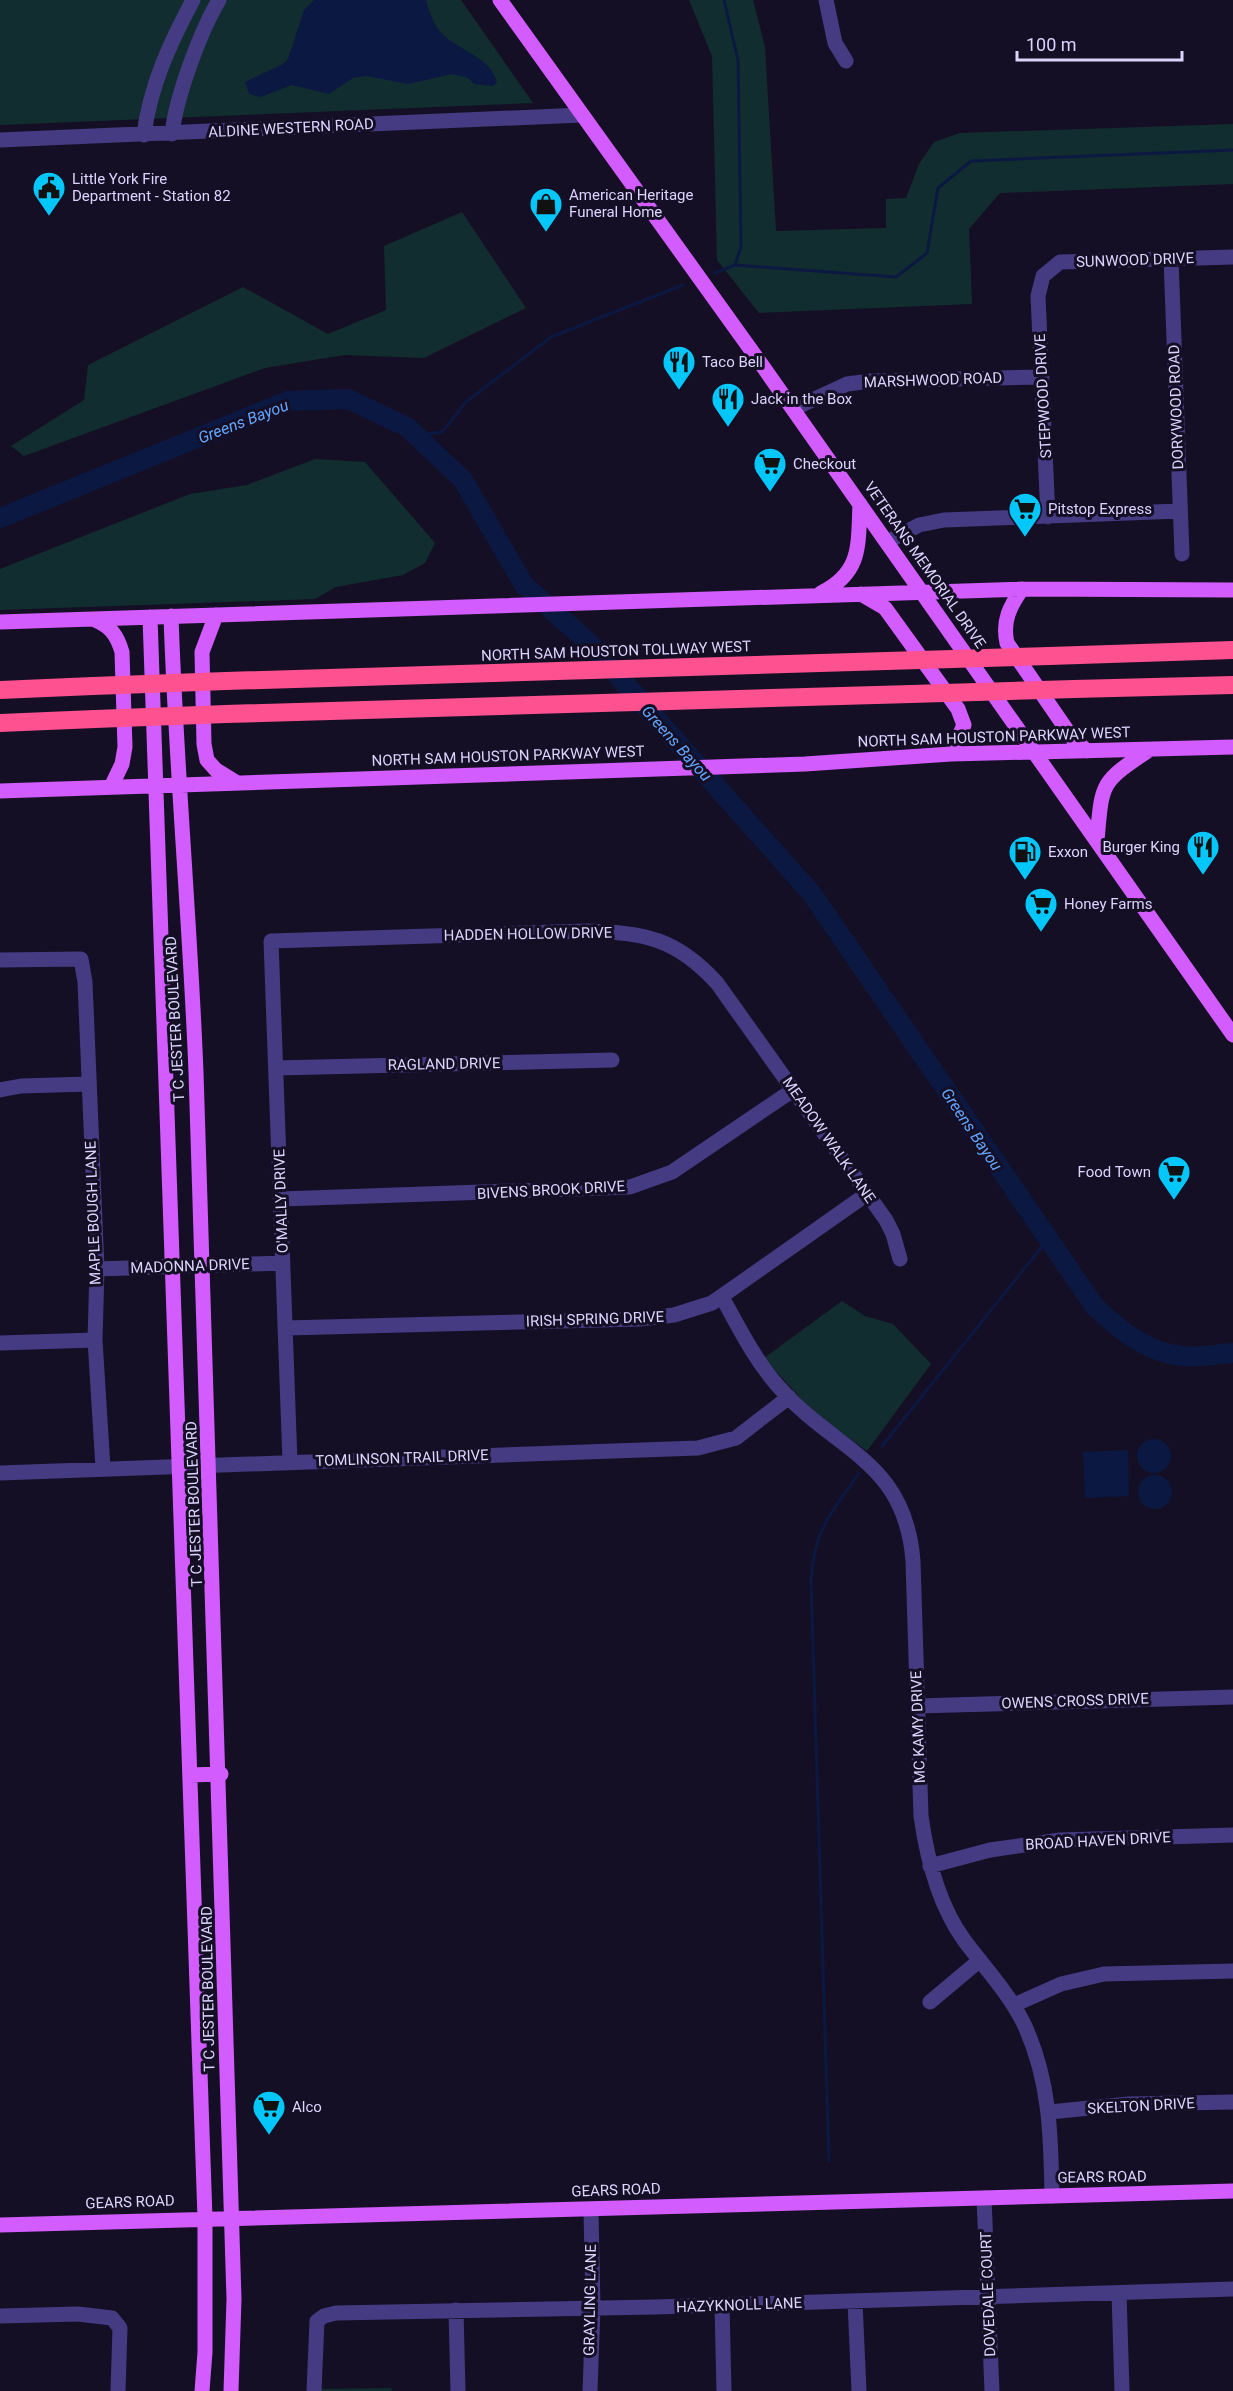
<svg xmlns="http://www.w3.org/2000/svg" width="1233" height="2391" viewBox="0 0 1233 2391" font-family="Roboto,sans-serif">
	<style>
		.green { fill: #122d2f }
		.water { fill: #0b1942 }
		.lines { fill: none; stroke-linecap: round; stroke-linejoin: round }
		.stream { stroke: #0b1942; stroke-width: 3 }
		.river { stroke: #0b1942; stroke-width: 20 }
		.minor { stroke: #453b83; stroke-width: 15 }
		.major { stroke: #d25cfd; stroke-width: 15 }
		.highway { stroke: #fd5190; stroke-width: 18 }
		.highway-bridge { stroke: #fd5190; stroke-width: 18 }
		.labels { text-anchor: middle; stroke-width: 6; stroke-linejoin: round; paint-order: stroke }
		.street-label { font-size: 15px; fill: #ddd4fe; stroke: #150f25 }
		.poi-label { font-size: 15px; fill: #ddd4fe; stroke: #150f25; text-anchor: start }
		.water-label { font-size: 16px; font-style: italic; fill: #63a5fd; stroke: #150f25 }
	</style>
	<rect width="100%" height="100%" fill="#150f25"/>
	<!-- green -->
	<path class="green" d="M0,0h461l72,103 -533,22z
		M689,0h64l12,47 11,184 110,-3v-29l20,-1 13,-34 15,-22 26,-9 273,-9v60l-233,9 -31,36 3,75 -213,9 -42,-53 -5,-204z
		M462,212l64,96 -102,50 -80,-3 -79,13 -241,88 -13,-10 73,-46 4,-35 155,-78 85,47 58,-24 -2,-64z
		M315,459l50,3 70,81 -10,20 -22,12 -67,12 -21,12 -315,11v-41l190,-75 57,-9z
		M842,1301l23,15 28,8 38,40 -64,87 -54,-39 -49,-54z
		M391,2388l1,3h-74l1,-2z"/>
	<!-- water -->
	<path class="water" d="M314,0h112c3,11 6,21 13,30 16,21 50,24 58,52l-4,4 -19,-2 -6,-6 -16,-4 -44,10 -41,-8 -14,2 -24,16 -37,-9 -31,12 -12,-3 -4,-12 38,-18 5,-5 16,-49z
		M1137 1456a17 17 0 1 1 34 0a17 17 0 1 1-34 0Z
		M1128,1450l1,46 -44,2 -2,-46z
		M1138 1492a17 17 0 1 1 34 0a17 17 0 1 1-34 0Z"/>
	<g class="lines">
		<!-- stream -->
		<path class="stream" d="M724,0l14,60 3,187 -6,18
			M715,273l20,-8 161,12 31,-24 11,-65 33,-27 262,-11
			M416,435l26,-3 24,-30 85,-65 132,-52
			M882,1446l166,-207
			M829,2161l-18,-580c3,-52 19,-66 48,-108"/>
		<!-- river -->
		<path class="river" d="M0,518l288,-117 60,-2 59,28 56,53 61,105 64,57 224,252 283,413c24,22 52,46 87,49 16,2 35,-2 51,-3"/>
		<!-- minor -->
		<path class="minor" d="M826,0l9,43 11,18
			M172,134c4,-37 28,-102 47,-134
			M144,135c6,-49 26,-92 49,-135
			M0,140l582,-25
			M1171,259l11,295
			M793,409l54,-25 24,-3 171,-4
			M1048,517l-10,-221 5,-20 17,-14 173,-5
			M887,542l32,-17 25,-5 236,-9
			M0,960l81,-1 4,23 12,287 -2,71 8,128
			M276,1068l336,-8
			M0,1090l21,-4 68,-2
			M281,1199l349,-12 42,-15 121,-82
			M97,1269l186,-6
			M722,1297c17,31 33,63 56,89 57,66 127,73 135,175l8,255c6,43 17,88 43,124 20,27 44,52 59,82 27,56 28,114 29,174
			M286,1328l354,-9 34,-4 38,-12 155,-109
			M0,1343l95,-3
			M290,1462l-19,-521 316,-10c58,2 89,7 130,52l169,237 7,14 7,25
			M0,1473l698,-25 38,-10 53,-41
			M917,1706l316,-9
			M930,1866l60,-16 70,-10 173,-5
			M930,2002l50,-42
			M1014,2005l47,-21 43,-10 129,-3
			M1050,2112l79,-8 104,-2
			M984,2198l8,193
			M1119,2293l3,98
			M855,2302l4,89
			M722,2305l2,86
			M456,2310l2,81
			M0,2316l78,-2 34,4 8,10 -2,63
			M314,2391l3,-70 7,-5 12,-3 319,-6 578,-18
			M590,2391l3,-83 -2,-98"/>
		<!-- major -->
		<path class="major" d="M500,0l264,368 469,667
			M1022,589c-12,17 -20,32 -15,54l66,96 14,12
			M821,593c41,-21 37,-47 39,-89
			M861,594l24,14 73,101 6,16 -13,29
			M216,615l-14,37 2,92 3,16 9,10 21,13
			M171,616c5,152 19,304 25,456 16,409 27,818 38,1227l-3,92
			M150,617l55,1601v134l-3,39
			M95,620c16,7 22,15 27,32l3,95 -3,17 -11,23
			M0,622l1022,-33 211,1
			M0,791l805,-27 146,-10 282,-7
			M1097,841c5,-59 3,-58 52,-91
			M190,1775l31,-1
			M0,2225l1233,-34"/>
		<!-- highway -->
		<path class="highway" d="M1049,656l184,-6
			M226,681l661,-20
			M1074,689l159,-4
			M0,690l93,-4
			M226,714l685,-20
			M0,723l95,-4"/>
		<!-- highway-bridge -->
		<path class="highway-bridge" d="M887,661l162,-5
			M93,686l133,-5
			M911,694l163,-5
			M95,719l131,-5"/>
	</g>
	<!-- icons -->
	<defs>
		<g id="civic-pin" transform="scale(1.725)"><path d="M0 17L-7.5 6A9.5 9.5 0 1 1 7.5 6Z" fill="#03c7fb" stroke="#150f25"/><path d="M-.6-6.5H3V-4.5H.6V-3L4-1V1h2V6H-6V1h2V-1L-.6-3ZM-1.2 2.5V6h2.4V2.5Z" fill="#111"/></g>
		<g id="shop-pin" transform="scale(1.725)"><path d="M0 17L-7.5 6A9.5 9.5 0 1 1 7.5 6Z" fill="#03c7fb" stroke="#150f25"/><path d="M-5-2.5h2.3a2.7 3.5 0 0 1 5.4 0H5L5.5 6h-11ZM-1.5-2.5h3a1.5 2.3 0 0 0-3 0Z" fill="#111"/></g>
		<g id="restaurant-pin" transform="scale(1.725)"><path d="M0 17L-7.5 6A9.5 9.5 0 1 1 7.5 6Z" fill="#03c7fb" stroke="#150f25"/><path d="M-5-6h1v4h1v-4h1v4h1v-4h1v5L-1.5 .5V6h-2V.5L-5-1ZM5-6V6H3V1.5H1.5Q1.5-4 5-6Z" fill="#111"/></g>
		<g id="supermarket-pin" transform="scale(1.725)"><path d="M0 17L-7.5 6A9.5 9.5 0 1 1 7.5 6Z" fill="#03c7fb" stroke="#150f25"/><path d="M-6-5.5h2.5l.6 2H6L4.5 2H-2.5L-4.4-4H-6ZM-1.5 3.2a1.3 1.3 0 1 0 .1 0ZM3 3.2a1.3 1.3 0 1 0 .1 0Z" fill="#111"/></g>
		<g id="fuel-pin" transform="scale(1.725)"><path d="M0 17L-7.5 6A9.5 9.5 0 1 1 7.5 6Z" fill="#03c7fb" stroke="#150f25"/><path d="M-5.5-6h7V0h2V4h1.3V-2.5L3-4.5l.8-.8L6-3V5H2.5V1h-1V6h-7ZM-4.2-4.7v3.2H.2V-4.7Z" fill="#111"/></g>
	</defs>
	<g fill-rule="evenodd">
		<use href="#civic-pin" x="49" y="188"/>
		<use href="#shop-pin" x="546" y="204"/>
		<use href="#restaurant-pin" x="679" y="362"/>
		<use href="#restaurant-pin" x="728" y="399"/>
		<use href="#supermarket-pin" x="770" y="464"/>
		<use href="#supermarket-pin" x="1025" y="509"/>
		<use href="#restaurant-pin" x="1203" y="847"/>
		<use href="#fuel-pin" x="1025" y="852"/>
		<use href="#supermarket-pin" x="1041" y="904"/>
		<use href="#supermarket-pin" x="1174" y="1172"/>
		<use href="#supermarket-pin" x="269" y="2107"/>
	</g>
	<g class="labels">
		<!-- street labels -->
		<g class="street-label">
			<text transform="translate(291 128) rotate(-3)" y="5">ALDINE WESTERN ROAD</text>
			<text transform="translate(1135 260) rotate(-2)" y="5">SUNWOOD DRIVE</text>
			<text transform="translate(933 380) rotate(-2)" y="5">MARSHWOOD ROAD</text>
			<text transform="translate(1043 396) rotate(-93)" y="5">STEPWOOD DRIVE</text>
			<text transform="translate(1176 407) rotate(-92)" y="5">DORYWOOD ROAD</text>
			<text transform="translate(925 565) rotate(55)" y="5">VETERANS MEMORIAL DRIVE</text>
			<text transform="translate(616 651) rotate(-2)" y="5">NORTH SAM HOUSTON TOLLWAY WEST</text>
			<text transform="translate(994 737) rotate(-2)" y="5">NORTH SAM HOUSTON PARKWAY WEST</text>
			<text transform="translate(508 756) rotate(-2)" y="5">NORTH SAM HOUSTON PARKWAY WEST</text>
			<text transform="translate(528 934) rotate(-1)" y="5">HADDEN HOLLOW DRIVE</text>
			<text transform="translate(175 1019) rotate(-93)" y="5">T C JESTER BOULEVARD</text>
			<text transform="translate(444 1064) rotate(-1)" y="5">RAGLAND DRIVE</text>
			<text transform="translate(829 1140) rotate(55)" y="5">MEADOW WALK LANE</text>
			<text transform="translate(551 1190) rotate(-3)" y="5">BIVENS BROOK DRIVE</text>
			<text transform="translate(281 1201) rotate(-92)" y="5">O'MALLY DRIVE</text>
			<text transform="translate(93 1213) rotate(-92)" y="5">MAPLE BOUGH LANE</text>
			<text transform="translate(190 1266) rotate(-2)" y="5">MADONNA DRIVE</text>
			<text transform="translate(595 1319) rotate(-2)" y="5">IRISH SPRING DRIVE</text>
			<text transform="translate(402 1458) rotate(-2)" y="5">TOMLINSON TRAIL DRIVE</text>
			<text transform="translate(194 1504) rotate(-92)" y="5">T C JESTER BOULEVARD</text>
			<text transform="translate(1075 1701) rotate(-2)" y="5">OWENS CROSS DRIVE</text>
			<text transform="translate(918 1727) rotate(-92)" y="5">MC KAMY DRIVE</text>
			<text transform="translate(1098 1841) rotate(-3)" y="5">BROAD HAVEN DRIVE</text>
			<text transform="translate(208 1989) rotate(-91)" y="5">T C JESTER BOULEVARD</text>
			<text transform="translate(1141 2106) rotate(-3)" y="5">SKELTON DRIVE</text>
			<text transform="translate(1102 2177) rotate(-1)" y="5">GEARS ROAD</text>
			<text transform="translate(616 2190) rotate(-2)" y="5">GEARS ROAD</text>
			<text transform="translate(130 2202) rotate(-2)" y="5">GEARS ROAD</text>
			<text transform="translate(988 2294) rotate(-92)" y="5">DOVEDALE COURT</text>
			<text transform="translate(590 2300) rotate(-89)" y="5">GRAYLING LANE</text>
			<text transform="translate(739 2305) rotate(-2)" y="5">HAZYKNOLL LANE</text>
		</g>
		<!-- poi labels -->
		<g class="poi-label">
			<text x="72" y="184">Little York Fire<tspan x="72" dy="17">Department - Station 82</tspan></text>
			<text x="569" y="200">American Heritage<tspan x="569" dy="17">Funeral Home</tspan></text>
			<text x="702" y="367">Taco Bell</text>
			<text x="751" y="404">Jack in the Box</text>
			<text x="793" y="469">Checkout</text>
			<text x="1048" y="514">Pitstop Express</text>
			<text x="1180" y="852" text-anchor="end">Burger King</text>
			<text x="1048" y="857">Exxon</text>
			<text x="1064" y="909">Honey Farms</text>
			<text x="1151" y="1177" text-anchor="end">Food Town</text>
			<text x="292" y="2112">Alco</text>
		</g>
		<!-- water labels -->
		<g class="water-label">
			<text transform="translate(243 421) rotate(-21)" y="6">Greens Bayou</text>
			<text transform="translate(677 743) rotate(48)" y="6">Greens Bayou</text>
			<text transform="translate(972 1129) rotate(56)" y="6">Greens Bayou</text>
		</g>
	</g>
	<!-- scale -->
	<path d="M1017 51v9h165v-9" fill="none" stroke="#ddd4fe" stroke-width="3"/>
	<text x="1026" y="51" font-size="18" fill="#ddd4fe" stroke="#150f25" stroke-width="4.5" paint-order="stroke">100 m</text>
</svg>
